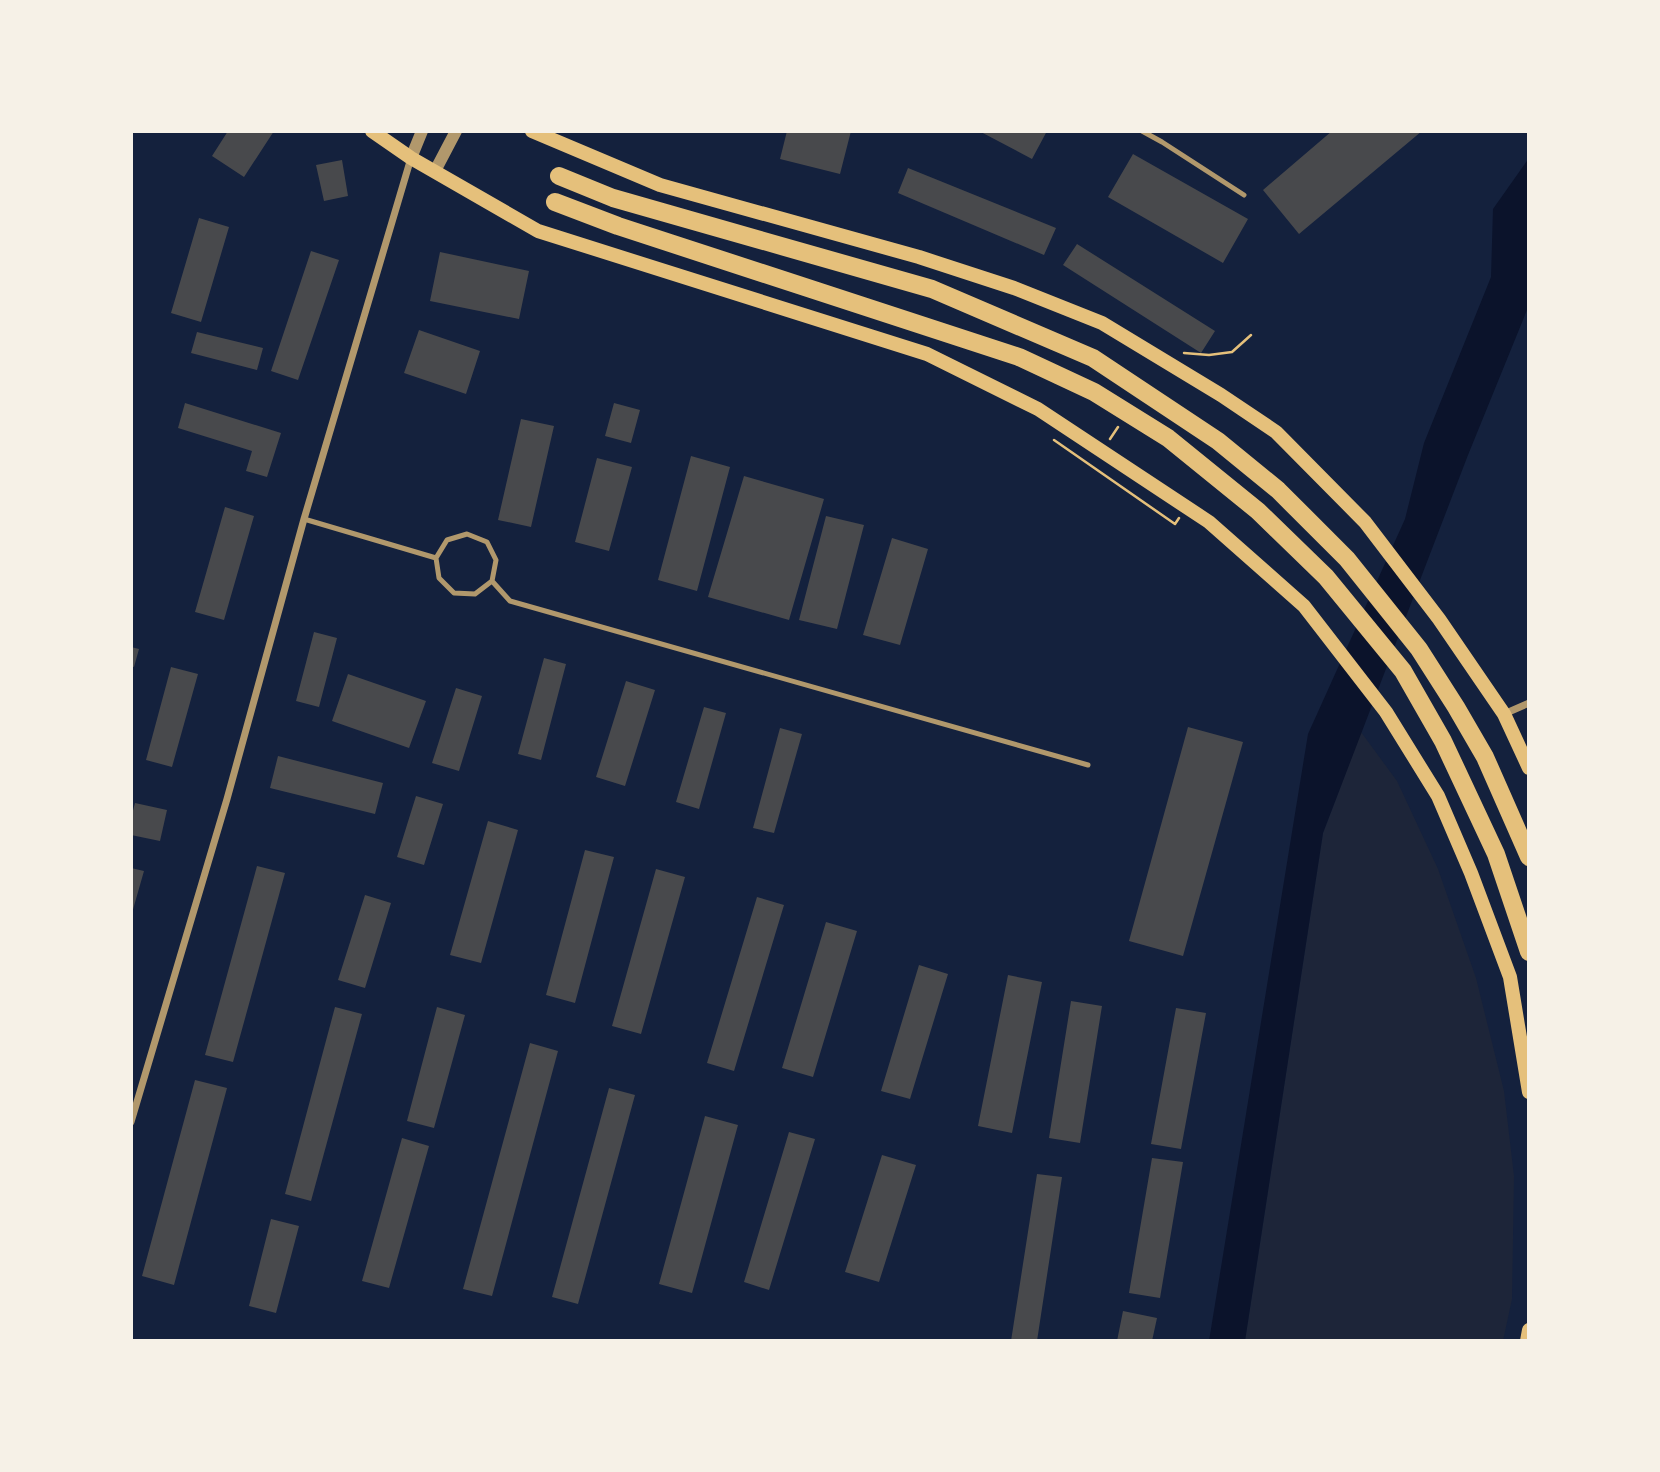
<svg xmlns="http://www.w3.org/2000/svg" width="1660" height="1472" viewBox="0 0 1660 1472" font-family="'Exo 2',sans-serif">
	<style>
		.green { fill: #1d2539 }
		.water { fill: #0b132b }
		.building { fill: #48494c }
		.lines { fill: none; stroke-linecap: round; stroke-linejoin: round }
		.path { stroke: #e5c07b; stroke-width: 2.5 }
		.service { stroke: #b1986c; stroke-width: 5 }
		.minor { stroke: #b1986c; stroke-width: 7 }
		.tertiary { stroke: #b1986c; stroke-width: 12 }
		.secondary { stroke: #e5c07b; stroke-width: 14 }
		.trunk { stroke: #e5c07b; stroke-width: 18 }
	</style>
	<rect width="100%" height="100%" fill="#14213d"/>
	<!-- green -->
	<path class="green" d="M1361,732l36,49 41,88 38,109 28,113 10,85 -2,123 -9,42h-258l78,-508z"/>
	<!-- water -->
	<path class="water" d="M1529,158v147l-61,150 -145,378 -78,508h-36l99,-607 97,-215 19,-76 67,-166 2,-68z"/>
	<!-- building -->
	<path class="building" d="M228,131h46l-30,46 -32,-21z
		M787,131h64l-11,43 -60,-15z
		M979,131h68l-15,28z
		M1332,131h90l-123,103 -36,-44z
		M1133,154l115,65 -25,44 -115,-66z
		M342,160l6,36 -24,5 -8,-36z
		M908,168l148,60 -12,27 -146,-62z
		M199,218l30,9 -28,95 -30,-9z
		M1077,244l138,87 -14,22 -138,-88z
		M311,251l28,9 -41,120 -27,-9z
		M440,252l89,19 -10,48 -89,-18z
		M419,330l61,21 -14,43 -62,-21z
		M197,332l66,16 -6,22 -66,-17z
		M185,403l96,30 -14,44 -21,-6 6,-20 -74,-23z
		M614,403l26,7 -9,33 -26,-7z
		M521,419l33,7 -23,101 -33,-7z
		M691,456l39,11 -33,124 -39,-11z
		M597,458l35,9 -23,84 -34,-9z
		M744,476l80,23 -35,121 -81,-23z
		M225,507l29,9 -30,104 -29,-8z
		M826,516l38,9 -27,104 -38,-9z
		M892,538l36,11 -28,96 -37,-10z
		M314,632l23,6 -18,69 -23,-6z
		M131,647l8,2 -5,18 -3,-1z
		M544,658l22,6 -25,96 -23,-6z
		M171,667l27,7 -26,93 -26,-7z
		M348,674l78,27 -17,47 -77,-27z
		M626,681l29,9 -30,96 -29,-9z
		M456,688l26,8 -23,75 -27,-8z
		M704,707l22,6 -27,96 -23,-7z
		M1188,727l55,15 -60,214 -54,-15z
		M780,728l22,6 -28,99 -21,-5z
		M278,756l105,27 -8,31 -105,-26z
		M416,796l27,8 -19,61 -27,-8z
		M135,803l32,7 -7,31 -29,-6v-17z
		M488,821l30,9 -37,133 -31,-8z
		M585,850l29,7 -39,146 -29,-8z
		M257,866l28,7 -52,189 -28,-7z
		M131,868l13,3 -12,42h-1z
		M656,869l29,8 -44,157 -29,-8z
		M365,895l26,8 -26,85 -27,-8z
		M757,897l27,8 -50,166 -27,-8z
		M826,922l31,9 -44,146 -31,-9z
		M919,965l29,9 -38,125 -29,-8z
		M1008,975l34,7 -30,151 -34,-7z
		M1071,1001l31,5 -22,137 -31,-5z
		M335,1007l27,7 -51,187 -26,-7z
		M437,1007l28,8 -31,113 -27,-7z
		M1176,1008l30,5 -25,136 -30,-5z
		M530,1043l28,8 -66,245 -29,-7z
		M195,1080l32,8 -53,197 -32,-9z
		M609,1088l26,7 -57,209 -26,-7z
		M705,1116l33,9 -46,168 -33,-9z
		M789,1132l26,7 -46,151 -25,-8z
		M402,1138l27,8 -40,142 -27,-7z
		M882,1155l34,10 -37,117 -34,-10z
		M1152,1158l31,4 -23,136 -31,-5z
		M1037,1174l25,3 -25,164h-26z
		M271,1219l28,7 -23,87 -27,-7z
		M1123,1311l34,7 -5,23h-35z"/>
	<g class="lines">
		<!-- path -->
		<path class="path" d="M1184,353l25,2 23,-3 19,-17
			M1110,439l8,-12
			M1054,440l121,84 4,-6"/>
		<!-- service -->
		<path class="service" d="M1142,131l20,11 82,53
			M304,519l132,39
			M467,534l20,8 9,18 -4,21 -17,13 -21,-1 -15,-15 -3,-20 11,-18z
			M492,581l18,20 578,164"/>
		<!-- minor -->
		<path class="minor" d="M1504,714l25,-11
			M131,1122l96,-323 77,-280 107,-361"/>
		<!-- tertiary -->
		<path class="tertiary" d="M411,158l11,-27
			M435,171l21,-40"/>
		<!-- secondary -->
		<path class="secondary" d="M372,131l39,27 127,73 389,123 111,55 171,113 95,84 82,106 52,84 33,77 39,104 19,115
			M532,131l128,54 259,72 95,31 88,35 119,72 55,37 89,90 74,97 65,95 25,54
			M1527,1341l2,-11"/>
		<!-- trunk -->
		<path class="trunk" d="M559,176l54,22 319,91 161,69 125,83 60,49 69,69 72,90 37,58 29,50 44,100
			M555,202l63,24 401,131 75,35 74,46 90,73 68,66 77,94 40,70 53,113 33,98"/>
	</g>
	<!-- border -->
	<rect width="1660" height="1472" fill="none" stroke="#f6f1e7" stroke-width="266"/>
</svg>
